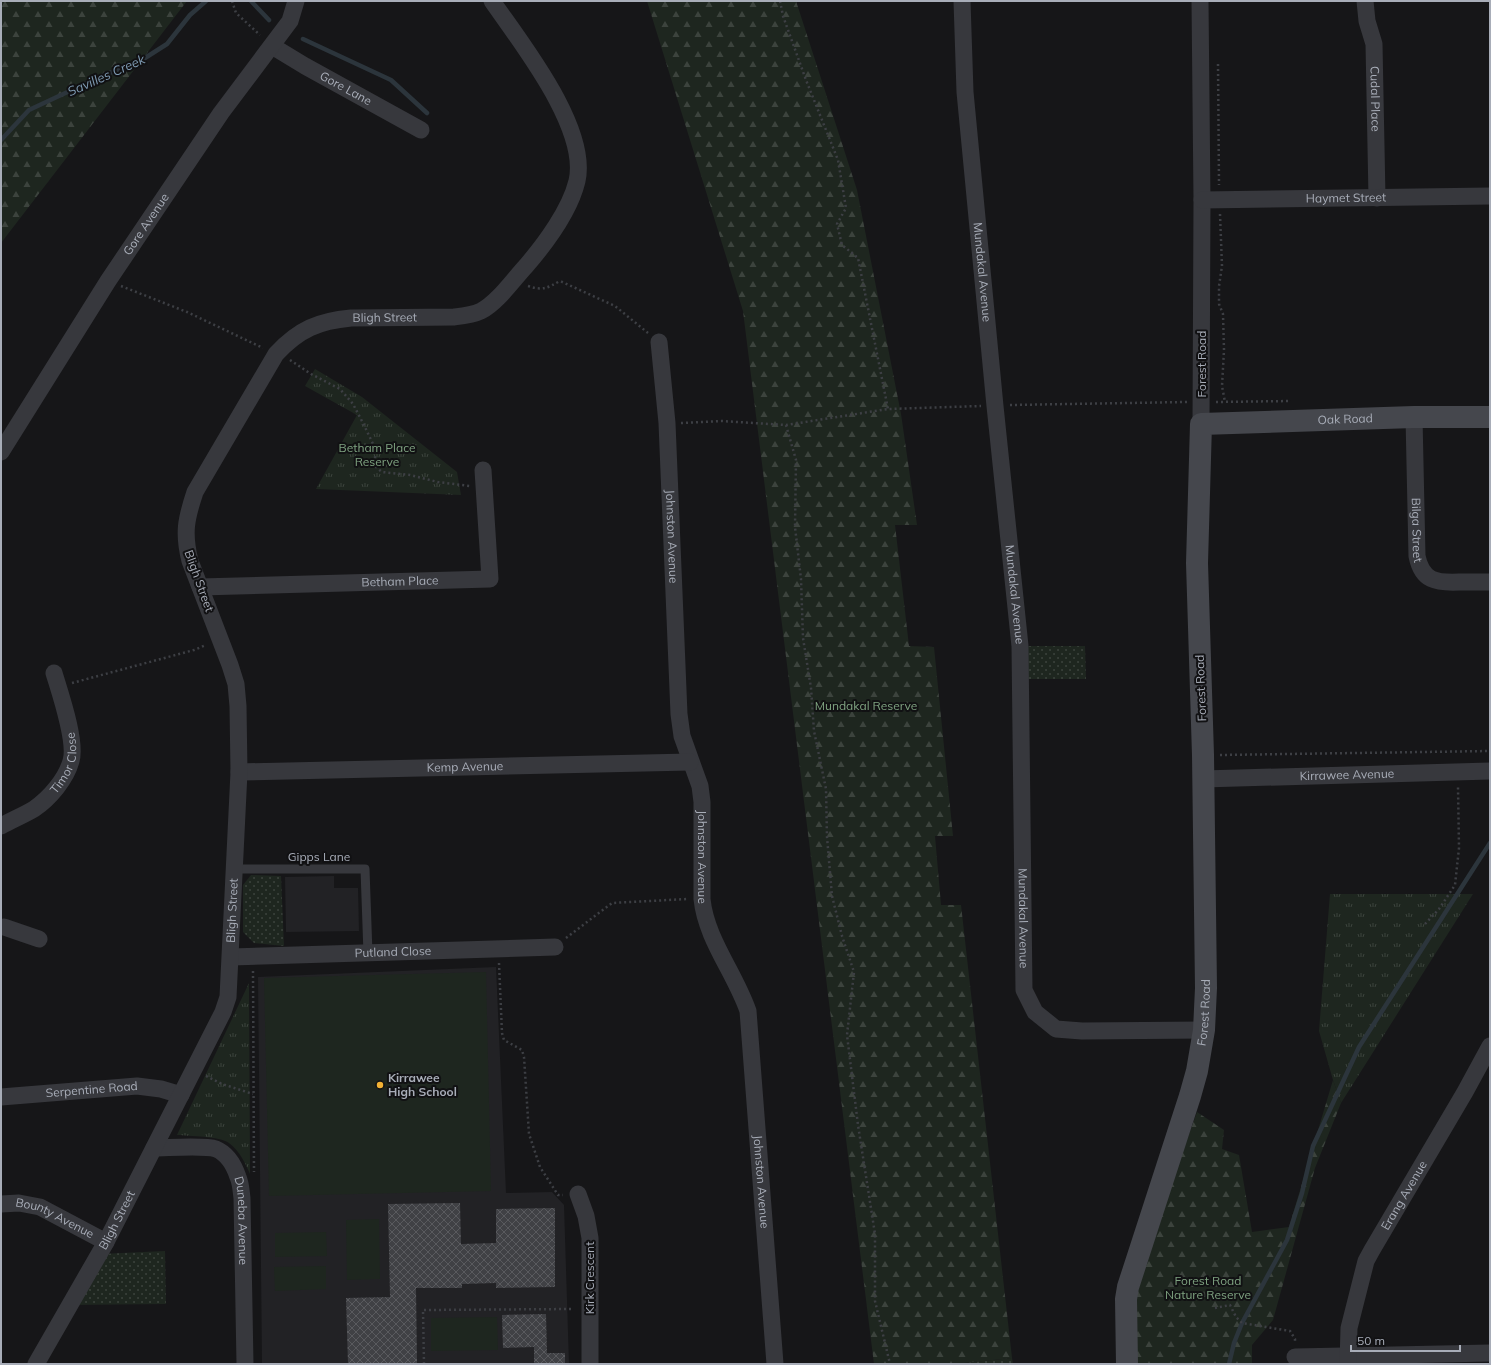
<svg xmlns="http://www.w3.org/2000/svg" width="1491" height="1365" viewBox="0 0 1491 1365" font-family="Mulish,sans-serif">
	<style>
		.built { fill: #222225 }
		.grass { fill: url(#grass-dots) }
		.forest { fill: url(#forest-firs) }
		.park { fill: url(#park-tufts) }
		.garden { fill: #1e261f }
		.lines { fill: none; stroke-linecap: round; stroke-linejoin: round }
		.stream { stroke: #2c353c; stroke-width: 4.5 }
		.building { fill: url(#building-cross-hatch) }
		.path { stroke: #3d3f44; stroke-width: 2.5; stroke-dasharray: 2 3; stroke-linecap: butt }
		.lane { stroke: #37383d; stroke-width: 9 }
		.street { stroke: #37383d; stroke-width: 17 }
		.secondary { stroke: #45474d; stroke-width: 22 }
		.poi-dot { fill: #f2b134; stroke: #111113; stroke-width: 1.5 }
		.labels { text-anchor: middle; stroke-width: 4; stroke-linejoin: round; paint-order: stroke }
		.street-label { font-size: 12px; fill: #a8adb8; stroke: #111113 }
		.park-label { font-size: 12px; fill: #7fa381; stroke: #111113 }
		.poi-label { font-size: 12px; font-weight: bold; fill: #a8adb8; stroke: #111113; text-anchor: start }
		.water-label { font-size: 13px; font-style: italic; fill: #7f9bb3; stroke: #111113 }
	</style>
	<defs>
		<pattern id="grass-dots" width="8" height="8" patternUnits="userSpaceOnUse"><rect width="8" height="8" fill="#1e261f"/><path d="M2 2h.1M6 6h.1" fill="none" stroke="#3c433d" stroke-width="1.8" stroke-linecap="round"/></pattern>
		<pattern id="forest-firs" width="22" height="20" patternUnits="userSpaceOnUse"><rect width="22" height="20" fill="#1e261f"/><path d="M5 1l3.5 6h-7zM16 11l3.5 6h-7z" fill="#3c433d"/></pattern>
		<pattern id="park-tufts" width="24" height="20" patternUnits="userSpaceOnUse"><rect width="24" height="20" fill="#1e261f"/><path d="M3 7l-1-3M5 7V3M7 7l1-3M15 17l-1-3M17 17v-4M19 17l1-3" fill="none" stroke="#3c433d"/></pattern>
		<pattern id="building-cross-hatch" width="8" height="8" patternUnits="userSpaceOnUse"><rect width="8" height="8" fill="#404145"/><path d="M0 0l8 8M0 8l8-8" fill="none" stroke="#595a5e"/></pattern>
	</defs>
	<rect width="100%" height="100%" fill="#161618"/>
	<!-- built -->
	<path class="built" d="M334,876v12h24l1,43 -73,1 -1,-55z
		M496,967l10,226 46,-1 12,13 5,159h-307l-4,-387z"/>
	<!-- grass -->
	<path class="grass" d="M1020,646h65l1,33h-66z
		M251,875l30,1 3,70 -30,-3 -11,-11v-47z
		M165,1251l1,53 -96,1 30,-51z
		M1012,1358l1,6h-59z"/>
	<!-- forest -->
	<path class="forest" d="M1,1h186l-186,242z
		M647,1h149l61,189 44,224 16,111h-22l14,121 25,1 19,189h-18l6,69h20l51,453 -58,6h-80l-131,-1053z
		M1333,1080l8,23 -26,65 -42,152 -21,25v19h-122v-65l67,-187 27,18 -2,19 17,6 13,77 37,-5z"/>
	<!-- park -->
	<path class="park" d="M315,369l47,28 95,75 4,23 -145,-6 41,-74 -52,-29z
		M1330,894h143l-132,209 -8,-23 -14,-49z
		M249,983l1,191c-5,-11 -10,-23 -21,-31 -9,-7 -40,-7 -52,-8z"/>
	<!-- garden -->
	<path class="garden" d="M486,972l5,219 -222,5 -5,-218z
		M379,1219l1,60 -33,1 -1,-60z
		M326,1232l1,24 -52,1v-24z
		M326,1266v23l-51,2 -1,-24z
		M497,1317l1,33 -67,1v-33z"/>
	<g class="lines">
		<!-- stream -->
		<path class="stream" d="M251,1l18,19
			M303,39l88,41 36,33
			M1,140l28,-30 77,-36 28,-9 33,-21 23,-29 16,-14
			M1229,1364l5,-21 8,-20 45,-83 15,-47 11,-47 46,-99 131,-204"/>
	</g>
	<!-- building -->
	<path class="building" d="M460,1203l1,41 35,-1v-34l59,-1v79l-59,1v-5l-34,1v4h-46l1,76h-69l-2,-66 44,-1 -2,-93z
		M546,1314l1,39h18v11h-31v-17l-31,1 -1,-33z"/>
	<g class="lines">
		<!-- path -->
		<path class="path" d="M232,1l4,12 24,22
			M780,1l3,15 23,64 32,80 8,48 -9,16 5,21 16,13 30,151
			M1218,64l1,121
			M1220,214l2,52 -3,20v18l4,10 1,36 -2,36 3,16
			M121,286l66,26 76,36
			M528,286c15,5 19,2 32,-5l55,25 33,27
			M290,360l21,14 29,15 13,15 10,19 11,23 2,21 6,5 28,3 28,7 32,4
			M1216,402l75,-1
			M1010,405l177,-3
			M681,423l40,-2 65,4 102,-16 93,-3
			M786,425l10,35 -1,67 6,52 2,59 8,50 3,43 12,58 1,48 5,59 10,40 12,36 -7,63 11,90 17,109v67l15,63
			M72,683l122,-33 12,-5
			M1220,755l270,-4
			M1425,924l14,-15 16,-24 4,-37 -1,-61
			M566,938l46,-35 75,-4
			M499,963l3,70 2,7 18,10 2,7 5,77 11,33 18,28h5
			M253,971l1,201
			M206,1076l16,8 31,10
			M1215,1308l15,-3 6,12 6,6 48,8 5,8v3
			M424,1364l-1,-54 151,-1"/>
		<!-- lane -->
		<path class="lane" d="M235,869h130l3,85"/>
		<!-- street -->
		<g class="street">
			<path id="s1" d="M962,1l3,91 30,314 25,240 4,344 11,22 21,17 26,2 122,-1"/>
			<path d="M1200,1l2,199 -1,224"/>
			<path id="s2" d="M1365,1l2,20 7,23 3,154"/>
			<path id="s3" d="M272,46l33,20 116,64"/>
			<path id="s4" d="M1202,200l288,-4"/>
			<path id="s5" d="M659,342l8,81 12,291 3,22 18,50 2,16v97c4,40 33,74 46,112l27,353"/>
			<path id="s6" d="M1414,417l3,139c5,25 19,27 42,26 10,0 21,0 31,0"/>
			<path id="s7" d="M1,452l107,-171 113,-168 69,-92 6,-20"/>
			<path id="s8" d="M200,587l290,-8 -7,-109"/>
			<path id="s9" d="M239,772l451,-10"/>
			<path id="s10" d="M1203,779l287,-8"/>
			<path id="s11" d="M1,826c11,-6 23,-11 33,-17 16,-11 32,-30 37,-48 6,-19 -11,-68 -17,-88"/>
			<path d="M4,927l35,12"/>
			<path id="s12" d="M231,957l324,-10"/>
			<path id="s13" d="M1,1097l136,-11 24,3 20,6"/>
			<path id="s14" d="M154,1148c14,0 50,-3 62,1 12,5 18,16 22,28 3,7 3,14 4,21l3,166"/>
			<path d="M578,1194l8,22 4,22v126"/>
			<path id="s15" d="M1,1204l18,-1 21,4 66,35"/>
			<path d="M1295,1357l195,-4"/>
			<path id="s16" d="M36,1364l70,-122 117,-230 5,-15 11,-225 -1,-66 -2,-22 -6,-19 -40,-104c-7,-28 -4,-42 5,-69l81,-138c23,-25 43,-33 75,-36l103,-1c9,-1 19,-2 27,-6 16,-8 32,-31 45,-45 19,-22 44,-56 51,-85 12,-53 -56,-138 -85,-180"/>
			<path id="s17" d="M1348,1364l1,-36 17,-67 6,-11 93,-158 25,-46"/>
		</g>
		<!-- secondary -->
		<path class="secondary" id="s18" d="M1127,1364l-1,-65 2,-12 62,-191 7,-25 7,-41 2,-42 -3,-233 -6,-192 4,-139 213,-7h76"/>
	</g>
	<!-- markers -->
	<circle class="poi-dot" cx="380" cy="1085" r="4"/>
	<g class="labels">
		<!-- street labels -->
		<g class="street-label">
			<text dy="4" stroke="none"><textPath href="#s3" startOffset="85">Gore Lane</textPath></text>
			<text dy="4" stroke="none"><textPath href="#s2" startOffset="99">Cudal Place</textPath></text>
			<text dy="4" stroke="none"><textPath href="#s4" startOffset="144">Haymet Street</textPath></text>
			<text dy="4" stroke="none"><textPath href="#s7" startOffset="270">Gore Avenue</textPath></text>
			<text dy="4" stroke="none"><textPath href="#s1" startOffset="272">Mundakal Avenue</textPath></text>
			<text dy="4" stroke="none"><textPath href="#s16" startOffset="1209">Bligh Street</textPath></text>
			<text transform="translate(1202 364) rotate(-90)" y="4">Forest Road</text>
			<text dy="4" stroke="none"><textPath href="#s18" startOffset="1096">Oak Road</textPath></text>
			<text dy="4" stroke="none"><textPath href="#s6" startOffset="113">Bilga Street</textPath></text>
			<text dy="4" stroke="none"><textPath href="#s5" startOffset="195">Johnston Avenue</textPath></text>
			<text transform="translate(199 581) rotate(70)" y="4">Bligh Street</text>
			<text dy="4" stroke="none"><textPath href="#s8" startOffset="200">Betham Place</textPath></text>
			<text dy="4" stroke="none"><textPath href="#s1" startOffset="596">Mundakal Avenue</textPath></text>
			<text transform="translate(1201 688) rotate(-92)" y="4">Forest Road</text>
			<text dy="4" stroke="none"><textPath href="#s11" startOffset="95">Timor Close</textPath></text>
			<text dy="4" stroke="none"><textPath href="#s9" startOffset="226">Kemp Avenue</textPath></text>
			<text dy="4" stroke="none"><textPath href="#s10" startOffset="144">Kirrawee Avenue</textPath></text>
			<text dy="4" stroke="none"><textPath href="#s5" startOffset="519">Johnston Avenue</textPath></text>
			<text x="319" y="861">Gipps Lane</text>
			<text dy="4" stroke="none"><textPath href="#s16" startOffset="501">Bligh Street</textPath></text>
			<text dy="4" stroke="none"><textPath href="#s1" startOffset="920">Mundakal Avenue</textPath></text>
			<text dy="4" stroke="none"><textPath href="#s12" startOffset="162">Putland Close</textPath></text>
			<text dy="4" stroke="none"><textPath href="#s18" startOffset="363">Forest Road</textPath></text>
			<text dy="4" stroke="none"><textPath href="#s13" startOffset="91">Serpentine Road</textPath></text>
			<text dy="4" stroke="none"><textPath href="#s5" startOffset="854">Johnston Avenue</textPath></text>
			<text dy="4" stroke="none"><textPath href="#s17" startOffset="181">Erang Avenue</textPath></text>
			<text dy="4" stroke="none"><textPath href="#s16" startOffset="165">Bligh Street</textPath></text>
			<text dy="4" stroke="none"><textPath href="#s15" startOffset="57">Bounty Avenue</textPath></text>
			<text dy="4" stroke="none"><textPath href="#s14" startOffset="143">Duneba Avenue</textPath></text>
			<text transform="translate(590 1278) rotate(-90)" y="4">Kirk Crescent</text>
		</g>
		<!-- park labels -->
		<g class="park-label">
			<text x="377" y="452">Betham Place<tspan x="377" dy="14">Reserve</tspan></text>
			<text x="866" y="710">Mundakal Reserve</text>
			<text x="1208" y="1285">Forest Road<tspan x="1208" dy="14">Nature Reserve</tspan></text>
		</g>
		<!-- poi labels -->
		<g class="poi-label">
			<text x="388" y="1082">Kirrawee<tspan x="388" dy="14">High School</tspan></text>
		</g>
		<!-- water labels -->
		<g class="water-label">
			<text transform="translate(106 75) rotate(-24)" y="5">Savilles Creek</text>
		</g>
	</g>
	<!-- border -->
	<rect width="1491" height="1365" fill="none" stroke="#a8adb8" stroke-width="4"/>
	<!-- scale -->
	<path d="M1351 1345v6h109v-6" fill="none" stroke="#a8adb8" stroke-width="2"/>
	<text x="1357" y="1345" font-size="12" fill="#a8adb8" stroke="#111113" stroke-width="3" paint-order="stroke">50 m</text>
</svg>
